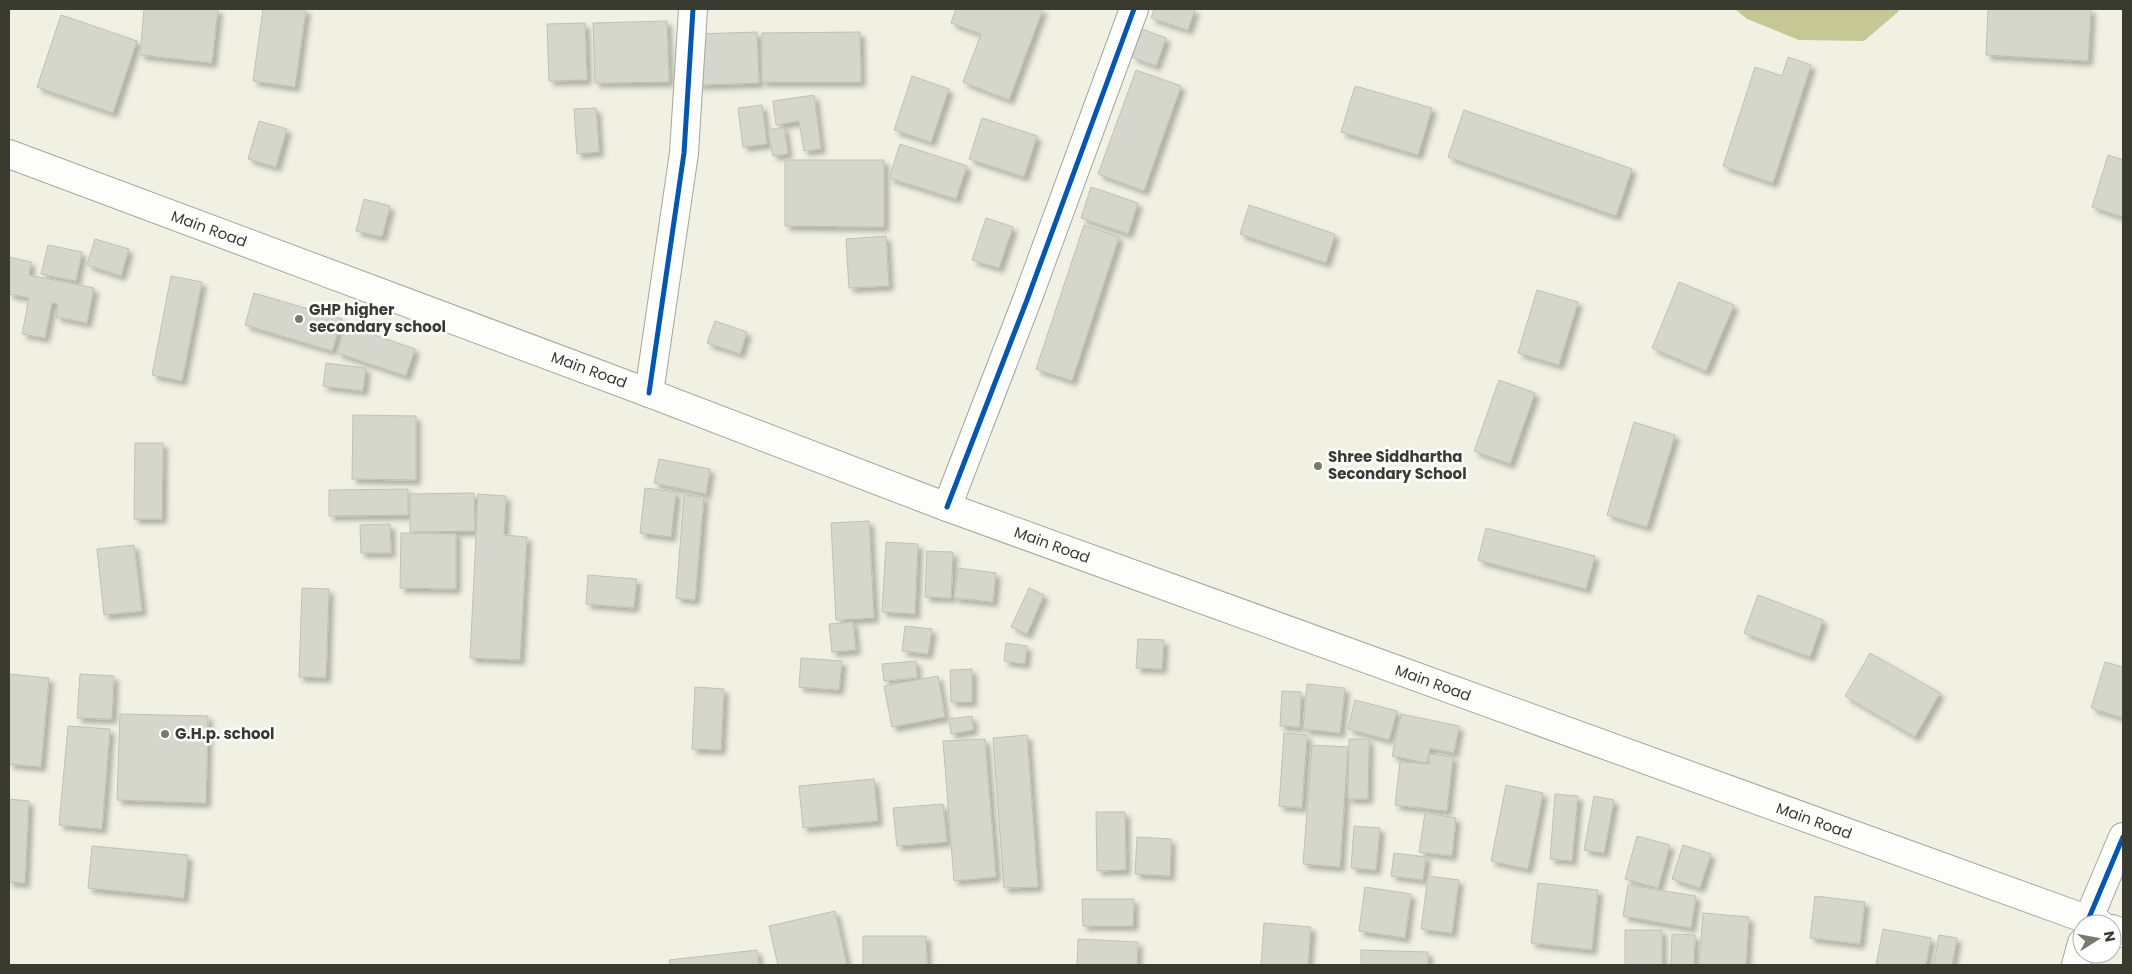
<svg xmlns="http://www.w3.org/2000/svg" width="2132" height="974" viewBox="0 0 2132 974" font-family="Poppins,sans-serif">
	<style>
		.water { fill: #c5c894 }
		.building { fill: #d6d7cc; stroke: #c0c1b6; filter: url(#shadow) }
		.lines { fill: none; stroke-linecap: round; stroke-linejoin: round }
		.minor-casing { stroke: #a5a69b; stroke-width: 30 }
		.major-casing { stroke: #a5a69b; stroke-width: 30 }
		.minor { stroke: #fdfdfb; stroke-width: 28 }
		.major { stroke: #fdfdfb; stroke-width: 28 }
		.cycleway-casing { stroke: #fff; stroke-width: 8 }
		.cycleway { stroke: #0057b8; stroke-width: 5 }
		.poi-dot { fill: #797a6f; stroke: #fff; stroke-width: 2 }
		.labels { text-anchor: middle; stroke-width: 5; stroke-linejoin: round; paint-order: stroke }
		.street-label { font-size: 15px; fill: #393a30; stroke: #fff }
		.poi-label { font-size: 15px; font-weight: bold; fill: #393a30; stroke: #fff; text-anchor: start }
	</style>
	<defs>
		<filter id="shadow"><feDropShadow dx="4.5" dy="4.5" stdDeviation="2.5" flood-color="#0004"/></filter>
	</defs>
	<rect width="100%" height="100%" fill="#f0f1e3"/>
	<!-- water -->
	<path class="water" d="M1735,9h164l-1,3 -34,29 -65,-1 -52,-21z"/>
	<!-- building -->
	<path class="building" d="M144,9h74l-6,54 -72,-8z
		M263,9h43l-11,78 -42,-6z
		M956,9h87l-34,91 -46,-18 18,-48 -30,-11z
		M1154,9h41l-7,21 -37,-12z
		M1988,9h103l-3,52 -102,-6z
		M61,15l76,26 -24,72 -76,-26z
		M667,21l2,61 -74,1 -2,-60z
		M585,23l2,57 -38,1 -2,-57z
		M1142,29l24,9 -10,28 -24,-9z
		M757,32l2,51 -61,2 -1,-51z
		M860,32l1,50h-99v-49z
		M1788,57l23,8 -38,118 -50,-17 32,-99 27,9z
		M1136,70l45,16 -37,105 -46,-17z
		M912,76l37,13 -18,53 -37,-12z
		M1355,86l77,22 -14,47 -77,-23z
		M814,95l7,54 -17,2 -5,-30 -23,4 -3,-24z
		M762,105l5,39 -24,3 -5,-39z
		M596,108l3,44 -22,2 -3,-45z
		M1464,110l168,59 -16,47 -168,-59z
		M982,118l55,18 -13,41 -55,-18z
		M259,121l28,8 -11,38 -28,-8z
		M784,127l4,27 -15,2 -5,-26z
		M900,144l67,22 -11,33 -67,-21z
		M2108,155l15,5v57l-31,-10z
		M785,160h99v67l-99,-1z
		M1091,187l47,16 -10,31 -47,-16z
		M364,199l26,7 -8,31 -26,-6z
		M1249,205l86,29 -9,29 -86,-29z
		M986,218l27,9 -14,41 -27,-8z
		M1084,225l35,12 -47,144 -36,-12z
		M886,236l3,50 -40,2 -3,-49z
		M95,239l34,10 -8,27 -34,-11z
		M48,245l34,7 -6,29 -35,-7z
		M9,257l22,5 -2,13 65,13 -7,35 -31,-6 2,-13 -6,-1 -7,35 -23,-4 7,-36 -20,-4z
		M171,276l31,6 -20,99 -30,-6z
		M1679,282l55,23 -28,66 -54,-23z
		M1537,290l41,12 -19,63 -41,-12z
		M254,293l88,26 -10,32 -87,-26z
		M715,321l32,11 -7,22 -33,-11z
		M346,325l69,24 -9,27 -69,-23z
		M326,363l40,5 -3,23 -40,-5z
		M1499,380l36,13 -25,71 -36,-13z
		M353,415l63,1v64l-64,-1z
		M1634,422l41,13 -28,92 -40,-12z
		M135,443h28l-1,76h-28z
		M659,459l51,10 -4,25 -52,-11z
		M645,488l31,4 -5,45 -31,-4z
		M408,489v26l-79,1v-26z
		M474,493l1,38 -65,1v-38z
		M478,494l28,2 -2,39 23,2 -7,123 -50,-2z
		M684,495l20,2 -9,103 -19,-2z
		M869,521l5,97 -38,2 -5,-97z
		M390,524l1,29h-30l-1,-28z
		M1486,528l109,28 -9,33 -108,-29z
		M401,533l55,1v55l-56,-1z
		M886,542l32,2 -3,70 -33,-2z
		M134,545l8,66 -38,4 -7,-66z
		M927,551l26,1 -2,46 -26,-1z
		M958,568l38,5 -3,29 -39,-4z
		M588,575l49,4 -3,29 -48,-4z
		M302,588l27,1 -3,89 -27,-1z
		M1029,588l15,7 -17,39 -16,-7z
		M1758,595l65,25 -13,37 -66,-24z
		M853,622l3,28 -24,2 -3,-28z
		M905,626l27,3 -4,25 -26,-3z
		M1138,639l26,1 -2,29 -26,-1z
		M1006,643l21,3 -2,18 -21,-3z
		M1870,653l70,40 -25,44 -70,-41z
		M801,658l41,3 -3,29 -40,-3z
		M916,661l1,17 -33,3 -2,-17z
		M2105,662l18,5v51l-32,-10z
		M972,669v33h-21l-1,-32z
		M9,674l40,4 -8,89 -32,-3z
		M80,674l34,2 -2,43 -35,-1z
		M938,676l7,41 -53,10 -8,-41z
		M1307,684l38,4 -5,45 -37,-4z
		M695,687l29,2 -3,61 -29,-1z
		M1282,691l19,1 -1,35 -20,-1z
		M1355,700l42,11 -8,29 -41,-11z
		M120,714l88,2 -2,87 -89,-3z
		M1401,714l58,12 -5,27 -24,-5 -3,15 -35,-7z
		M972,716l1,14 -22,4 -2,-15z
		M68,726l42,3 -8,100 -43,-4z
		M1284,733l23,2 -5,73 -23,-2z
		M1027,735l11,152 -34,1 -11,-150z
		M985,739l11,138 -42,4 -11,-140z
		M1349,739h20l-1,60h-20z
		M1312,745l36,2 -8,120 -37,-3z
		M1429,754l24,3 -6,54 -52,-6 5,-43 29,2z
		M874,779l4,42 -75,7 -4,-42z
		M1506,785l37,8 -15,76 -37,-8z
		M1555,794l23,2 -6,65 -22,-2z
		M1594,796l20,4 -10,53 -20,-3z
		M9,799l20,2 -4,82 -16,-1z
		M943,804l4,38 -50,4 -4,-38z
		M1096,812h29l1,58 -29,1z
		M1425,813l31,5 -4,38 -33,-4z
		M1354,826l26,2 -4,42 -25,-2z
		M1637,836l33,9 -12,43 -33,-9z
		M1137,837l34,2 -1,37 -35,-2z
		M1683,845l28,9 -11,34 -28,-9z
		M92,846l96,9 -4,43 -96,-10z
		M1394,853l32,4 -3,23 -32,-4z
		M1428,876l31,4 -7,53 -31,-4z
		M1538,883l60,7 -6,60 -61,-7z
		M1628,885l68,11 -5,32 -68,-12z
		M1365,887l46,7 -6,44 -46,-7z
		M1815,896l50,6 -5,42 -50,-6z
		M1082,899h52l-1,27h-50z
		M835,911l12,54h-69l-9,-39z
		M1703,913l46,4 -3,48h-47z
		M1264,923l47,4 -3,38h-47z
		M1883,929l48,9 -5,27h-50z
		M1625,930h37v35h-37z
		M1672,934l23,1 -1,30h-23z
		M1939,935l18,3 -5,27h-18z
		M863,936h63l1,29h-64z
		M1078,939l60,3 -1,23h-60z
		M757,950l2,15h-89l-1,-5z
		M1361,950l67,2v13h-67z"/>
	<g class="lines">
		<!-- minor casing -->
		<g class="minor-casing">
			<path id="minor" d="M649,393l35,-240 9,-144
				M947,507l80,-207 107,-291
				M2088,920l35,-83"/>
		</g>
		<!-- major casing -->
		<g class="major-casing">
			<path id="major" d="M9,154l640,239 298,114 1153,417
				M2112,929l11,4
				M2076,965l6,-22"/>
		</g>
		<!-- minor -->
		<use href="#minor" class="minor"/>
		<!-- major -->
		<use href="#major" class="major"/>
		<!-- cycleway casing -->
		<g class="cycleway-casing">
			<path id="cycleway" d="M649,393l35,-240 9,-144
				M947,507l80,-207 107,-291
				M2088,920l35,-83"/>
		</g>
		<!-- cycleway -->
		<use href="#cycleway" class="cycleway"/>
	</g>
	<!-- markers -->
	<g class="poi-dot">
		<circle cx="299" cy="319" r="5"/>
		<circle cx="1318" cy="466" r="5"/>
		<circle cx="165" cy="734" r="5"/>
	</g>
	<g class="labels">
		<!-- street labels -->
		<g class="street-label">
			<text transform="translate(209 229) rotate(20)" y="5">Main Road</text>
			<text transform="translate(589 370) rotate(20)" y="5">Main Road</text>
			<text transform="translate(1052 545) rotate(20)" y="5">Main Road</text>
			<text transform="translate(1433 683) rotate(20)" y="5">Main Road</text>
			<text transform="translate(1814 821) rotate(20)" y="5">Main Road</text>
		</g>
		<!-- poi labels -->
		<g class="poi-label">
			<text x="309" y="315">GHP higher<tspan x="309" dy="17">secondary school</tspan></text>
			<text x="1328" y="462">Shree Siddhartha<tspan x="1328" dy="17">Secondary School</tspan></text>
			<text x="175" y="739">G.H.p. school</text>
		</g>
	</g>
	<!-- border -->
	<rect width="2132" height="974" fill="none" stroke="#393a30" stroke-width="20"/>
	<!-- north arrow -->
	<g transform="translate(2097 939) rotate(79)"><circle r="24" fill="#ffffff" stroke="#b0b0ac"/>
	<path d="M0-4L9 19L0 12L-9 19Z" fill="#797a6f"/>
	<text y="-8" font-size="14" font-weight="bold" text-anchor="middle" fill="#393a30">N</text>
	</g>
</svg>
